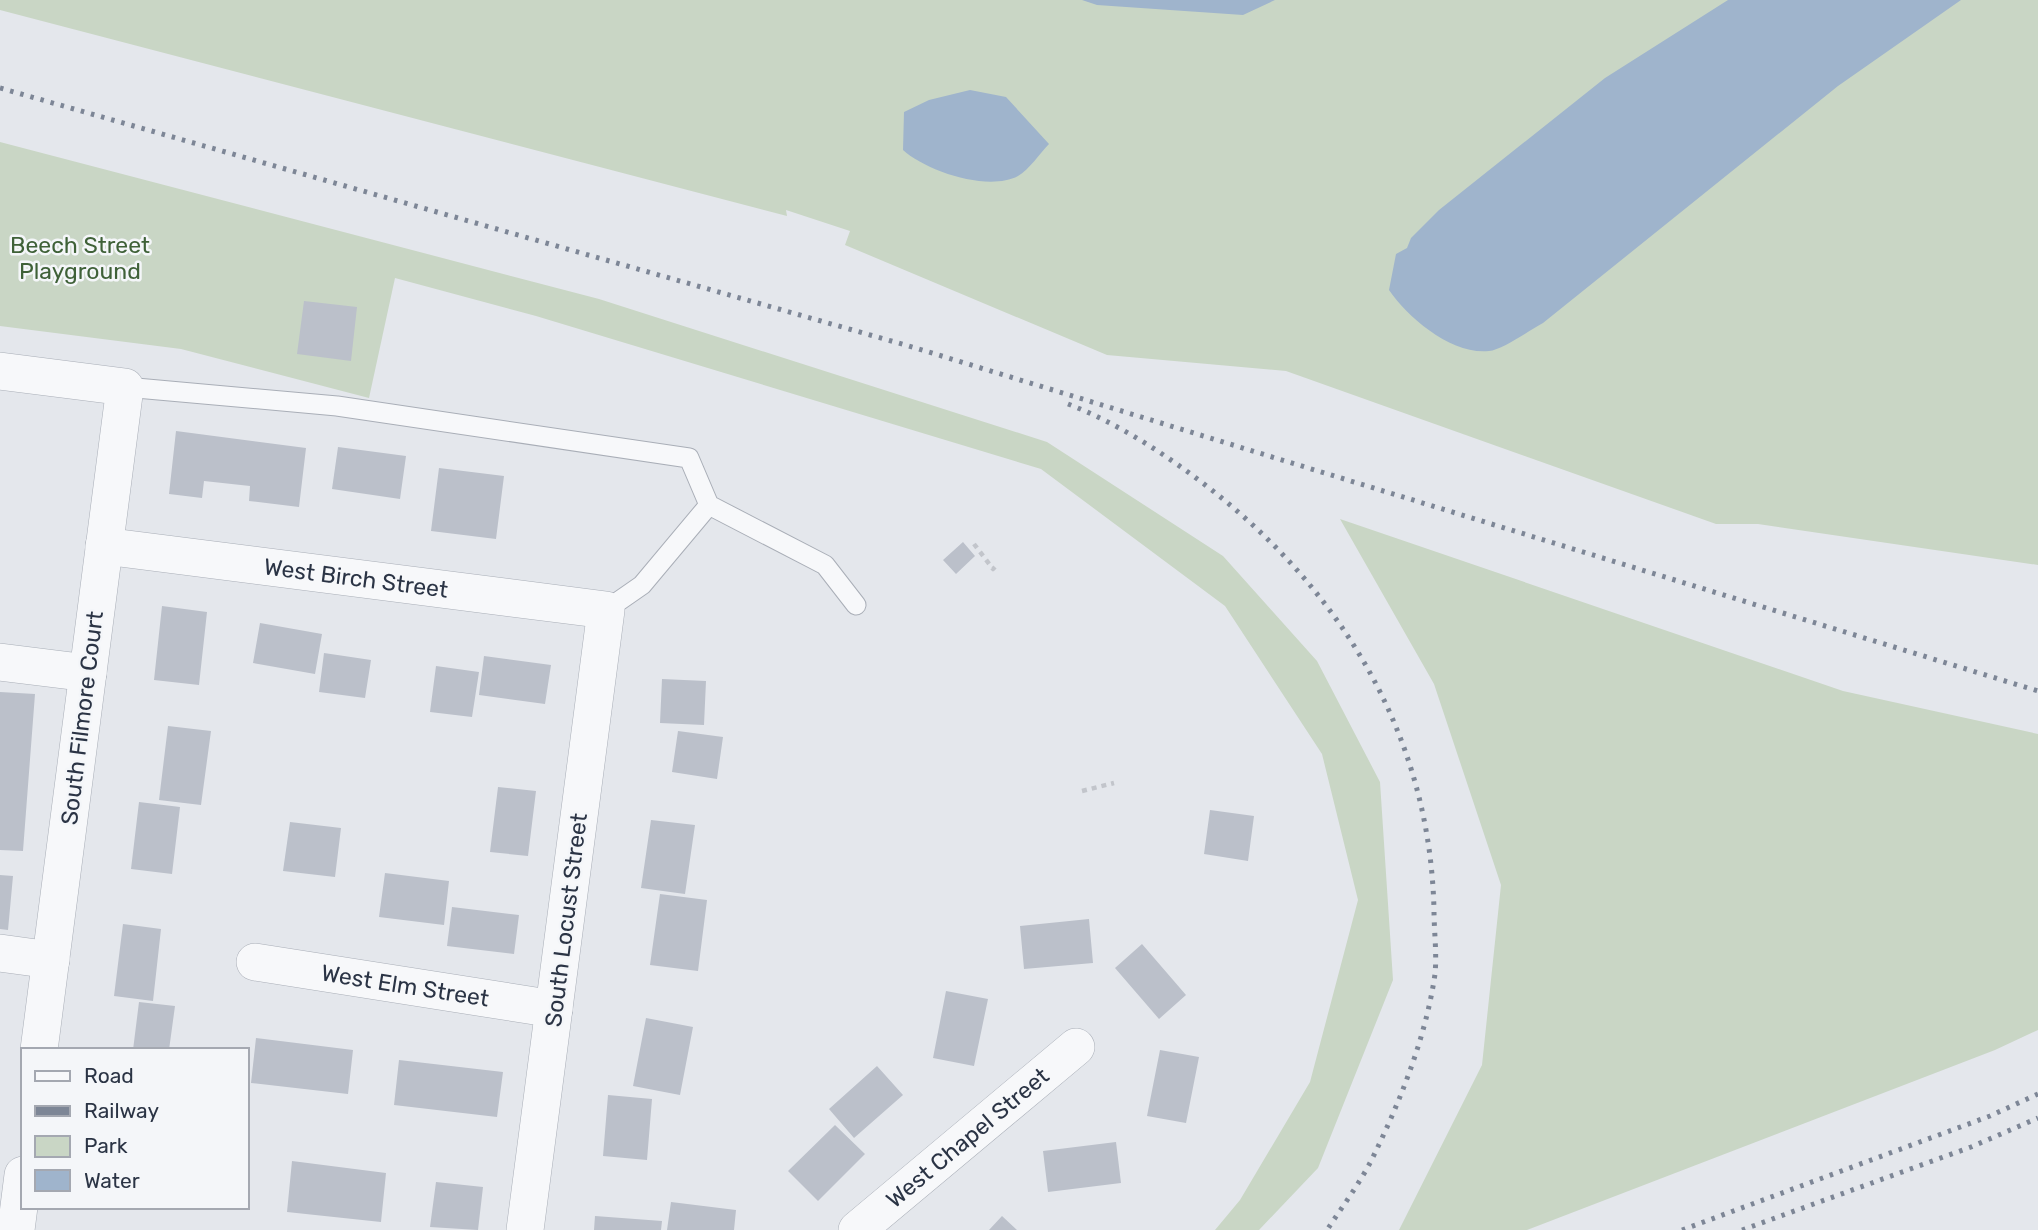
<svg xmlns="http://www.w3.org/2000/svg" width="2038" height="1230" viewBox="0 0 2038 1230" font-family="Rubik,sans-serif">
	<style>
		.green { fill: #c9d6c5 }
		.water { fill: #9fb4cc }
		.building { fill: #bbc0ca }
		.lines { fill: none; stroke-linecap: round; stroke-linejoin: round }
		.lane-casing { stroke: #a9aeb7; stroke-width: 21 }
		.street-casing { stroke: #a9aeb7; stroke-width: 38 }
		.path { stroke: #c2c5cb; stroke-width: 4.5; stroke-dasharray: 5 5; stroke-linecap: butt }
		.lane { stroke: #f7f8fa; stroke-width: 19 }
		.street { stroke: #f7f8fa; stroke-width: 37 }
		.rail { stroke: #7d8696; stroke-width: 5; stroke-dasharray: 3.5 7; stroke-linecap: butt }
		.labels { text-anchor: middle; stroke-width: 5; stroke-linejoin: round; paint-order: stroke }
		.park-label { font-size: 23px; fill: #3f6138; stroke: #f4f6f9 }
		.street-label { font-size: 23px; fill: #2b3445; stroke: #f4f6f9 }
	</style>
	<rect width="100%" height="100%" fill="#e4e7ec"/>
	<!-- green -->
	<path class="green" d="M0,0h2038v565l-280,-41h-42l-430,-153 -179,-16 -262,-110 5,-14 -64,-21 1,6 -787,-206z
		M0,142l599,157 448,143 176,114 94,105 63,121 13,198 -75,188 -59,62h-44l25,-30 70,-118 48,-182 -36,-146 -97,-148 -184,-137 -505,-153 -141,-38 -26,120 -188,-49 -181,-23z
		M1340,519l503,172 195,43v296l-43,20 -468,180h-128l83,-165 19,-180 -67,-201z"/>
	<!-- water -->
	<path class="water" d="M1082,0h193l-32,15 -146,-10z
		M1728,0h233l-123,86 -295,237c-13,7 -41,27 -54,28 -37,4 -81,-33 -100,-61l7,-36 11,-6 4,-10 28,-28 166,-132z
		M970,90l36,7 43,47c-9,9 -20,26 -31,32 -30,16 -92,-5 -115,-26l1,-38 25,-12z"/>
	<!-- building -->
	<path class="building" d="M304,301l53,6 -6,54 -54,-7z
		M176,431l130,17 -7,59 -50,-6 1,-15 -46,-5 -2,17 -33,-4z
		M338,447l68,9 -6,43 -68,-10z
		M439,468l65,8 -8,63 -65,-8z
		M963,542l12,14 -19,18 -13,-14z
		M162,606l45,6 -8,73 -45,-5z
		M260,623l62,11 -7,40 -62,-11z
		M324,653l47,7 -6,38 -46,-6z
		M484,656l67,9 -6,39 -66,-9z
		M436,666l43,6 -7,45 -42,-5z
		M662,679l44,2 -2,44 -44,-2z
		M0,692l35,2 -12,157 -23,-1z
		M168,726l43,5 -10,74 -42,-5z
		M678,731l45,6 -6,42 -45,-7z
		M498,787l38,4 -8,65 -38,-4z
		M139,802l41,5 -8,67 -41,-5z
		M1210,810l44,6 -6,45 -44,-7z
		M651,820l44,5 -10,69 -44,-6z
		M290,822l51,6 -6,49 -52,-6z
		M385,873l64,8 -5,44 -65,-8z
		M0,875l13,1 -5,54 -8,-1z
		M660,894l47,6 -9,71 -48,-6z
		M452,907l67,8 -5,39 -67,-8z
		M1089,919l4,44 -69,6 -4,-43z
		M123,924l38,5 -8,72 -39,-5z
		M1142,944l44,51 -27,24 -44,-51z
		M946,991l42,8 -14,67 -41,-8z
		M139,1002l36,4 -6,44h-36z
		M646,1018l47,9 -13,68 -47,-9z
		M256,1038l97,12 -5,44 -97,-11z
		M1160,1050l39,7 -13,66 -39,-7z
		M399,1060l104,12 -6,45 -103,-12z
		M877,1066l26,29 -49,43 -25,-29z
		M608,1095l44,4 -5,61 -44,-4z
		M835,1125l30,29 -47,47 -30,-30z
		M1116,1142l5,41 -73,9 -5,-41z
		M292,1161l94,12 -5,49 -94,-10z
		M436,1182l47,5 -5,43 -48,-3z
		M671,1202l65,8 -2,20h-67z
		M595,1216l67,5 -1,9h-67z
		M1002,1216l15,14h-28z"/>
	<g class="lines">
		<!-- lane casing -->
		<g class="lane-casing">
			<path id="lane" d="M125,387l212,19 352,52 20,47 -67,80 -36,25
				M709,505l116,60 31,40"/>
		</g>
		<!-- street casing -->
		<g class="street-casing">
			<g id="street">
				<path d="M0,371l125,16 -86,663"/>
				<path id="s1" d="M104,546l502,64 -81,620"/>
				<path d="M0,662l88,11"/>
				<path d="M0,953l51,7"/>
				<path id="s2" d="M255,962l299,47"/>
				<path d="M16,1230l7,-55"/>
				<path id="s3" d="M857,1230l219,-183"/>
			</g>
		</g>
		<!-- path -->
		<path class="path" d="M974,544l19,25 2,-2
			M1082,791l32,-8"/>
		<!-- lane -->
		<use href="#lane" class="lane"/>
		<!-- street -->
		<use href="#street" class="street"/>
		<!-- rail -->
		<path class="rail" d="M0,88l909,258 1129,345
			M1068,404c49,19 94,48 136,80 137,105 226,251 230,426 0,21 3,44 1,64 -9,63 -35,128 -63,185 -12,24 -30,48 -45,71
			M1682,1230l308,-114 48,-22
			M1742,1230l229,-83 67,-29"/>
	</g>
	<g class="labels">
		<!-- park labels -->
		<g class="park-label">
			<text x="80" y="253">Beech Street<tspan x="80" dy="26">Playground</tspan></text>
		</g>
		<!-- street labels -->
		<g class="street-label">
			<text dy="8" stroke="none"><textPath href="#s1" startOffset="254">West Birch Street</textPath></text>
			<text transform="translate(82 718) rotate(-83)" y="8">South Filmore Court</text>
			<text transform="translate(566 920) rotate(-83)" y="8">South Locust Street</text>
			<text dy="8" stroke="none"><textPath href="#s2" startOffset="152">West Elm Street</textPath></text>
			<text dy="8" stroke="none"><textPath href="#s3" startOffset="144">West Chapel Street</textPath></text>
		</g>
	</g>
	<!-- legend -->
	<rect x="21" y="1048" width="228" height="161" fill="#f4f6f9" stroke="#a4a8b1" stroke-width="2"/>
	<rect x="35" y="1071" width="35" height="10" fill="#f7f8fa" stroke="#a4a8b1" stroke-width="2"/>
	<text x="84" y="1083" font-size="21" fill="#2b3445">Road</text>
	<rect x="35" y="1106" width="35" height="10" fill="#7d8696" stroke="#a4a8b1" stroke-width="2"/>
	<text x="84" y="1118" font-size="21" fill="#2b3445">Railway</text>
	<rect x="35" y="1136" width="35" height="21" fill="#c9d6c5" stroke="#a4a8b1" stroke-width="2"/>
	<text x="84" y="1153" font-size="21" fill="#2b3445">Park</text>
	<rect x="35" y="1170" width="35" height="21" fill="#9fb4cc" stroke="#a4a8b1" stroke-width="2"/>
	<text x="84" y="1188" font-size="21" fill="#2b3445">Water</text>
</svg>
